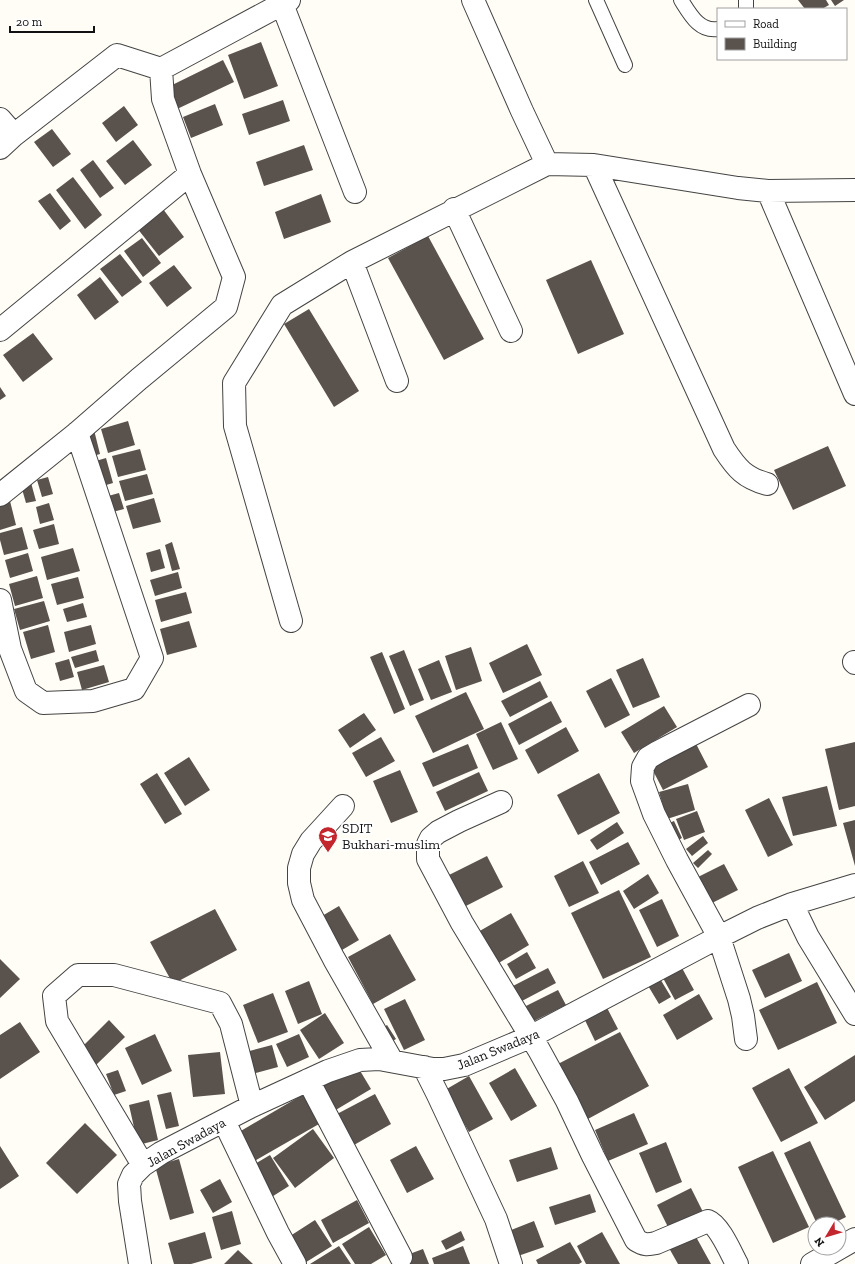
<svg xmlns="http://www.w3.org/2000/svg" width="855" height="1264" viewBox="0 0 855 1264" font-family="'Zilla Slab',serif">
	<style>
		.building { fill: #5a524d }
		.lines { fill: none; stroke-linecap: round; stroke-linejoin: round }
		.lane-casing { stroke: #444; stroke-width: 16 }
		.street-casing { stroke: #444; stroke-width: 24 }
		.lane { stroke: #fff; stroke-width: 14 }
		.street { stroke: #fff; stroke-width: 22 }
		.labels { text-anchor: middle; stroke-width: 4; stroke-linejoin: round; paint-order: stroke }
		.poi-label { font-size: 14px; fill: #111; stroke: #fff; text-anchor: start }
		.street-label { font-size: 14px; fill: #111; stroke: #fff }
	</style>
	<rect width="100%" height="100%" fill="#fffdf5"/>
	<!-- building -->
	<path class="building" d="M798,0h28l3,5 -7,4h-17z
		M831,0h13l-9,6z
		M261,42l17,44 -34,13 -16,-44z
		M223,60l11,22 -59,28 -11,-21z
		M283,100l7,21 -41,14 -7,-21z
		M215,104l8,21 -32,13 -8,-21z
		M124,106l14,19 -22,17 -14,-19z
		M52,129l19,25 -18,13 -19,-25z
		M133,140l19,25 -27,20 -19,-24z
		M304,145l9,25 -49,16 -8,-24z
		M93,160l21,28 -14,10 -20,-28z
		M73,177l29,38 -17,14 -29,-39z
		M50,193l21,28 -11,9 -22,-29z
		M321,194l10,28 -47,17 -9,-27z
		M163,209l21,28 -25,19 -22,-28z
		M428,236l56,103 -40,21 -56,-102z
		M142,238l19,25 -18,14 -19,-26z
		M120,254l22,28 -20,15 -22,-28z
		M591,260l33,74 -46,20 -32,-74z
		M174,265l18,23 -25,19 -18,-24z
		M100,277l19,25 -24,18 -18,-25z
		M309,309l50,82 -25,16 -50,-83z
		M33,333l20,26 -30,23 -20,-27z
		M0,387l6,9 -6,4z
		M128,421l7,24 -27,8 -7,-24z
		M94,430l6,24 -11,3 -6,-24z
		M828,446l18,40 -53,24 -19,-40z
		M140,449l6,21 -28,7 -6,-21z
		M106,458l7,25 -17,5 -7,-25z
		M147,474l6,20 -28,7 -6,-20z
		M48,477l5,17 -11,3 -5,-17z
		M30,479l6,22 -10,2 -6,-21z
		M119,493l5,16 -19,5 -4,-16z
		M154,498l7,24 -28,7 -7,-23z
		M10,501l6,24 -16,5v-27z
		M49,503l5,17 -14,4 -4,-17z
		M54,524l5,20 -20,5 -6,-19z
		M22,527l6,22 -24,6 -4,-15v-7z
		M172,542l8,27 -8,2 -7,-26z
		M73,548l7,23 -33,9 -6,-23z
		M160,549l5,19 -14,4 -5,-19z
		M28,553l5,18 -23,7 -5,-18z
		M178,572l4,16 -27,8 -5,-16z
		M37,576l6,22 -28,8 -6,-22z
		M78,577l6,21 -27,7 -6,-21z
		M186,592l6,21 -31,9 -6,-22z
		M44,601l6,20 -30,9 -6,-21z
		M83,603l4,14 -20,5 -4,-13z
		M189,621l8,26 -30,8 -7,-26z
		M48,625l7,27 -24,7 -8,-27z
		M91,625l5,19 -27,8 -5,-20z
		M527,644l15,31 -39,18 -14,-30z
		M471,647l11,34 -26,9 -11,-34z
		M96,650l3,11 -24,7 -4,-11z
		M404,650l20,50 -14,6 -21,-50z
		M382,652l23,57 -11,5 -24,-57z
		M643,658l17,39 -27,11 -17,-38z
		M69,659l5,18 -14,4 -5,-18z
		M439,660l13,32 -21,8 -13,-31z
		M104,665l5,17 -27,8 -5,-18z
		M611,678l19,37 -25,13 -19,-37z
		M540,681l8,16 -38,20 -9,-16z
		M466,692l18,37 -51,24 -18,-37z
		M551,701l11,21 -43,23 -11,-21z
		M664,706l13,21 -43,26 -13,-21z
		M364,713l12,17 -26,18 -12,-18z
		M501,722l17,37 -25,11 -17,-36z
		M566,727l13,24 -41,23 -13,-24z
		M381,737l14,24 -29,16 -14,-24z
		M693,738l15,29 -45,23 -15,-29z
		M855,742v64l-16,4 -14,-61z
		M468,744l10,24 -45,19 -11,-24z
		M189,757l21,33 -25,16 -21,-33z
		M400,770l18,42 -27,11 -18,-42z
		M479,772l9,19 -43,20 -9,-19z
		M157,773l25,41 -17,10 -25,-40z
		M599,773l21,40 -42,22 -21,-40z
		M688,784l7,26 -28,9 -8,-27z
		M827,786l10,40 -44,10 -11,-39z
		M769,798l24,47 -25,12 -23,-47z
		M697,811l8,21 -21,8 -8,-21z
		M855,820v46l-12,-43z
		M674,821l8,17 -11,6 -9,-18z
		M617,822l7,11 -27,17 -7,-10z
		M703,836l5,7 -16,13 -6,-7z
		M628,842l12,22 -39,21 -12,-23z
		M708,850l4,4 -14,14 -5,-5z
		M487,856l16,31 -43,22 -17,-31z
		M583,861l16,32 -30,14 -15,-31z
		M724,864l14,26 -28,14 -14,-26z
		M648,874l11,19 -25,16 -11,-18z
		M619,890l32,67 -48,22 -32,-66z
		M662,899l17,37 -22,11 -18,-37z
		M339,906l20,34 -17,10 -20,-34z
		M215,909l22,41 -64,34 -23,-42z
		M511,913l18,32 -32,19 -19,-32z
		M390,934l26,46 -43,24 -25,-47z
		M527,952l9,16 -20,11 -9,-15z
		M789,953l13,28 -37,17 -13,-28z
		M0,959l20,20 -20,19z
		M548,968l8,15 -36,19 -9,-15z
		M682,968l12,22 -19,10 -12,-22z
		M659,977l12,20 -12,7 -12,-20z
		M309,981l13,33 -24,10 -13,-33z
		M817,982l20,41 -59,27 -19,-40z
		M558,990l8,15 -38,19 -8,-15z
		M273,993l15,39 -30,11 -15,-38z
		M699,994l14,25 -36,21 -14,-25z
		M405,999l20,41 -21,10 -20,-41z
		M604,1002l14,27 -23,12 -13,-27z
		M325,1013l19,30 -25,16 -19,-29z
		M109,1020l16,17 -29,28 -16,-16z
		M20,1022l20,30 -40,27v-44z
		M387,1025l9,14 -10,6 -8,-14z
		M620,1032l29,54 -63,34 -30,-55z
		M155,1034l17,37 -30,14 -17,-37z
		M299,1034l10,23 -22,10 -11,-23z
		M272,1045l6,22 -26,7 -6,-22z
		M220,1052l5,42 -32,3 -5,-42z
		M855,1055v46l-30,19 -21,-33z
		M356,1064l15,25 -37,22 -15,-25z
		M515,1068l22,38 -26,15 -22,-38z
		M789,1068l29,55 -37,19 -29,-54z
		M118,1070l8,21 -12,4 -8,-21z
		M469,1076l24,43 -24,13 -24,-42z
		M309,1091l17,29 -75,43 -17,-28z
		M171,1092l8,34 -13,3 -9,-34z
		M375,1094l16,30 -37,21 -17,-31z
		M149,1100l9,40 -20,5 -9,-40z
		M634,1113l14,31 -40,17 -13,-31z
		M85,1123l32,32 -40,39 -31,-31z
		M313,1129l21,29 -39,30 -22,-30z
		M810,1141l36,76 -14,7h-15l-33,-71z
		M666,1142l16,40 -26,11 -17,-40z
		M0,1146l19,30 -19,13z
		M416,1146l18,33 -27,14 -17,-33z
		M551,1147l7,22 -41,13 -8,-22z
		M773,1151l36,76 -36,16 -35,-76z
		M270,1155l19,31 -19,12 -20,-31z
		M179,1159l15,54 -24,7 -15,-54z
		M220,1179l12,23 -19,11 -13,-23z
		M691,1188l12,24 -34,17 -12,-24z
		M590,1194l6,18 -41,13 -6,-18z
		M357,1200l12,23 -36,20 -12,-23z
		M232,1211l9,33 -20,6 -9,-33z
		M315,1220l17,26 -29,18 -16,-26z
		M534,1221l10,26 -29,10 -9,-25z
		M369,1227l17,28 -15,9h-16l-13,-20z
		M461,1231l4,9 -19,10 -5,-9z
		M205,1232l7,26 -21,6h-17l-6,-21z
		M602,1232l18,32h-34l-9,-18z
		M695,1235l16,29h-33l-9,-16z
		M570,1242l12,20 -3,2h-41l-2,-4z
		M339,1246l12,18h-41z
		M463,1246l7,18h-36l-2,-6z
		M423,1249l6,15h-31l-2,-5z
		M238,1250l15,14h-29z"/>
	<g class="lines">
		<!-- lane casing -->
		<g class="lane-casing">
			<path id="lane" d="M596,0l29,65
				M681,0c9,14 18,32 37,29
				M746,9v-9"/>
		</g>
		<!-- street casing -->
		<g class="street-casing">
			<path id="street" d="M289,0l-7,4 73,188
				M473,0l49,111 25,53
				M0,119l14,16
				M0,148l14,-13 103,-80 44,14
				M594,165l130,284c13,20 21,29 43,35
				M768,191l87,203
				M454,209l57,122
				M352,262l45,119
				M0,330l190,-156
				M0,495l77,-62 62,-54 87,-72 8,-30 -44,-103 -27,-75 -2,-30 121,-65
				M0,600l10,49 16,42 17,12 50,-2 41,-12 18,-31 -75,-225
				M291,621l-56,-195 -1,-43 48,-78 70,-43 195,-98 47,1 144,23 30,3 87,-1
				M854,662l1,1
				M501,802l-42,19 -21,11 -7,6 -3,6v15l34,64 77,127 28,51 26,55 43,84c8,5 11,5 20,3l52,-22c11,4 23,32 29,43
				M343,806l-32,35 -8,13 -4,14v15l4,17 31,59 58,102
				M792,904l16,33 47,77
				M746,1039l-3,-23 -4,-17 -20,-62 -42,-77 -23,-46 -12,-33 1,-14 5,-9 10,-6 91,-47
				M424,1067l14,28 58,124 15,45
				M308,1080l93,177
				M224,1121l54,112 17,31
				M143,1165l-86,-144 -3,-25 24,-21h36l106,28 11,21 21,82
				M140,1264l-10,-63 -1,-17 4,-9 10,-10 18,-12 91,-47 76,-35 32,-11 19,-1 54,10h11l20,-4 66,-28 189,-100 38,-19 35,-14 63,-19
				M812,1264l43,-25"/>
		</g>
		<!-- lane -->
		<use href="#lane" class="lane"/>
		<!-- street -->
		<use href="#street" class="street"/>
	</g>
	<!-- icons -->
	<defs>
		<g id="school-pin" transform="scale(1)"><path d="M0 17L-7.5 6A9.5 9.5 0 1 1 7.5 6Z" fill="#c4262e" stroke="#fff"/><path d="M0-5L7-2L0 1L-7-2ZM-4 1L0 2.5L4 1V4Q0 6-4 4Z" fill="#fff"/></g>
	</defs>
	<g fill-rule="evenodd">
		<use href="#school-pin" x="328" y="836"/>
	</g>
	<g class="labels">
		<!-- poi labels -->
		<g class="poi-label">
			<text x="342" y="833">SDIT<tspan x="342" dy="16">Bukhari-muslim</tspan></text>
		</g>
		<!-- street labels -->
		<g class="street-label">
			<text transform="translate(498 1049) rotate(-22)" y="5">Jalan Swadaya</text>
			<text transform="translate(186 1142) rotate(-29)" y="5">Jalan Swadaya</text>
		</g>
	</g>
	<!-- legend -->
	<rect x="717" y="8" width="130" height="52" fill="#ffffff" stroke="#a0a0a0"/>
	<rect x="725" y="21" width="20" height="6" fill="#ffffff" stroke="#a0a0a0"/>
	<text x="753" y="28" font-size="12" fill="#111111">Road</text>
	<rect x="725" y="38" width="20" height="12" fill="#5a524d" stroke="#a0a0a0"/>
	<text x="753" y="48" font-size="12" fill="#111111">Building</text>
	<!-- north arrow -->
	<g transform="translate(827 1236) rotate(232)"><circle r="19" fill="#ffffff" stroke="#a0a0a0"/>
	<path d="M0-3L7 15L0 10L-7 15Z" fill="#c4262e"/>
	<text y="-6" font-size="11" font-weight="bold" text-anchor="middle" fill="#111111">N</text>
	</g>
	<!-- scale -->
	<path d="M10 26v6h84v-6" fill="none" stroke="#111111" stroke-width="2"/>
	<text x="16" y="26" font-size="12" fill="#111111" stroke="#ffffff" stroke-width="3" paint-order="stroke">20 m</text>
</svg>
